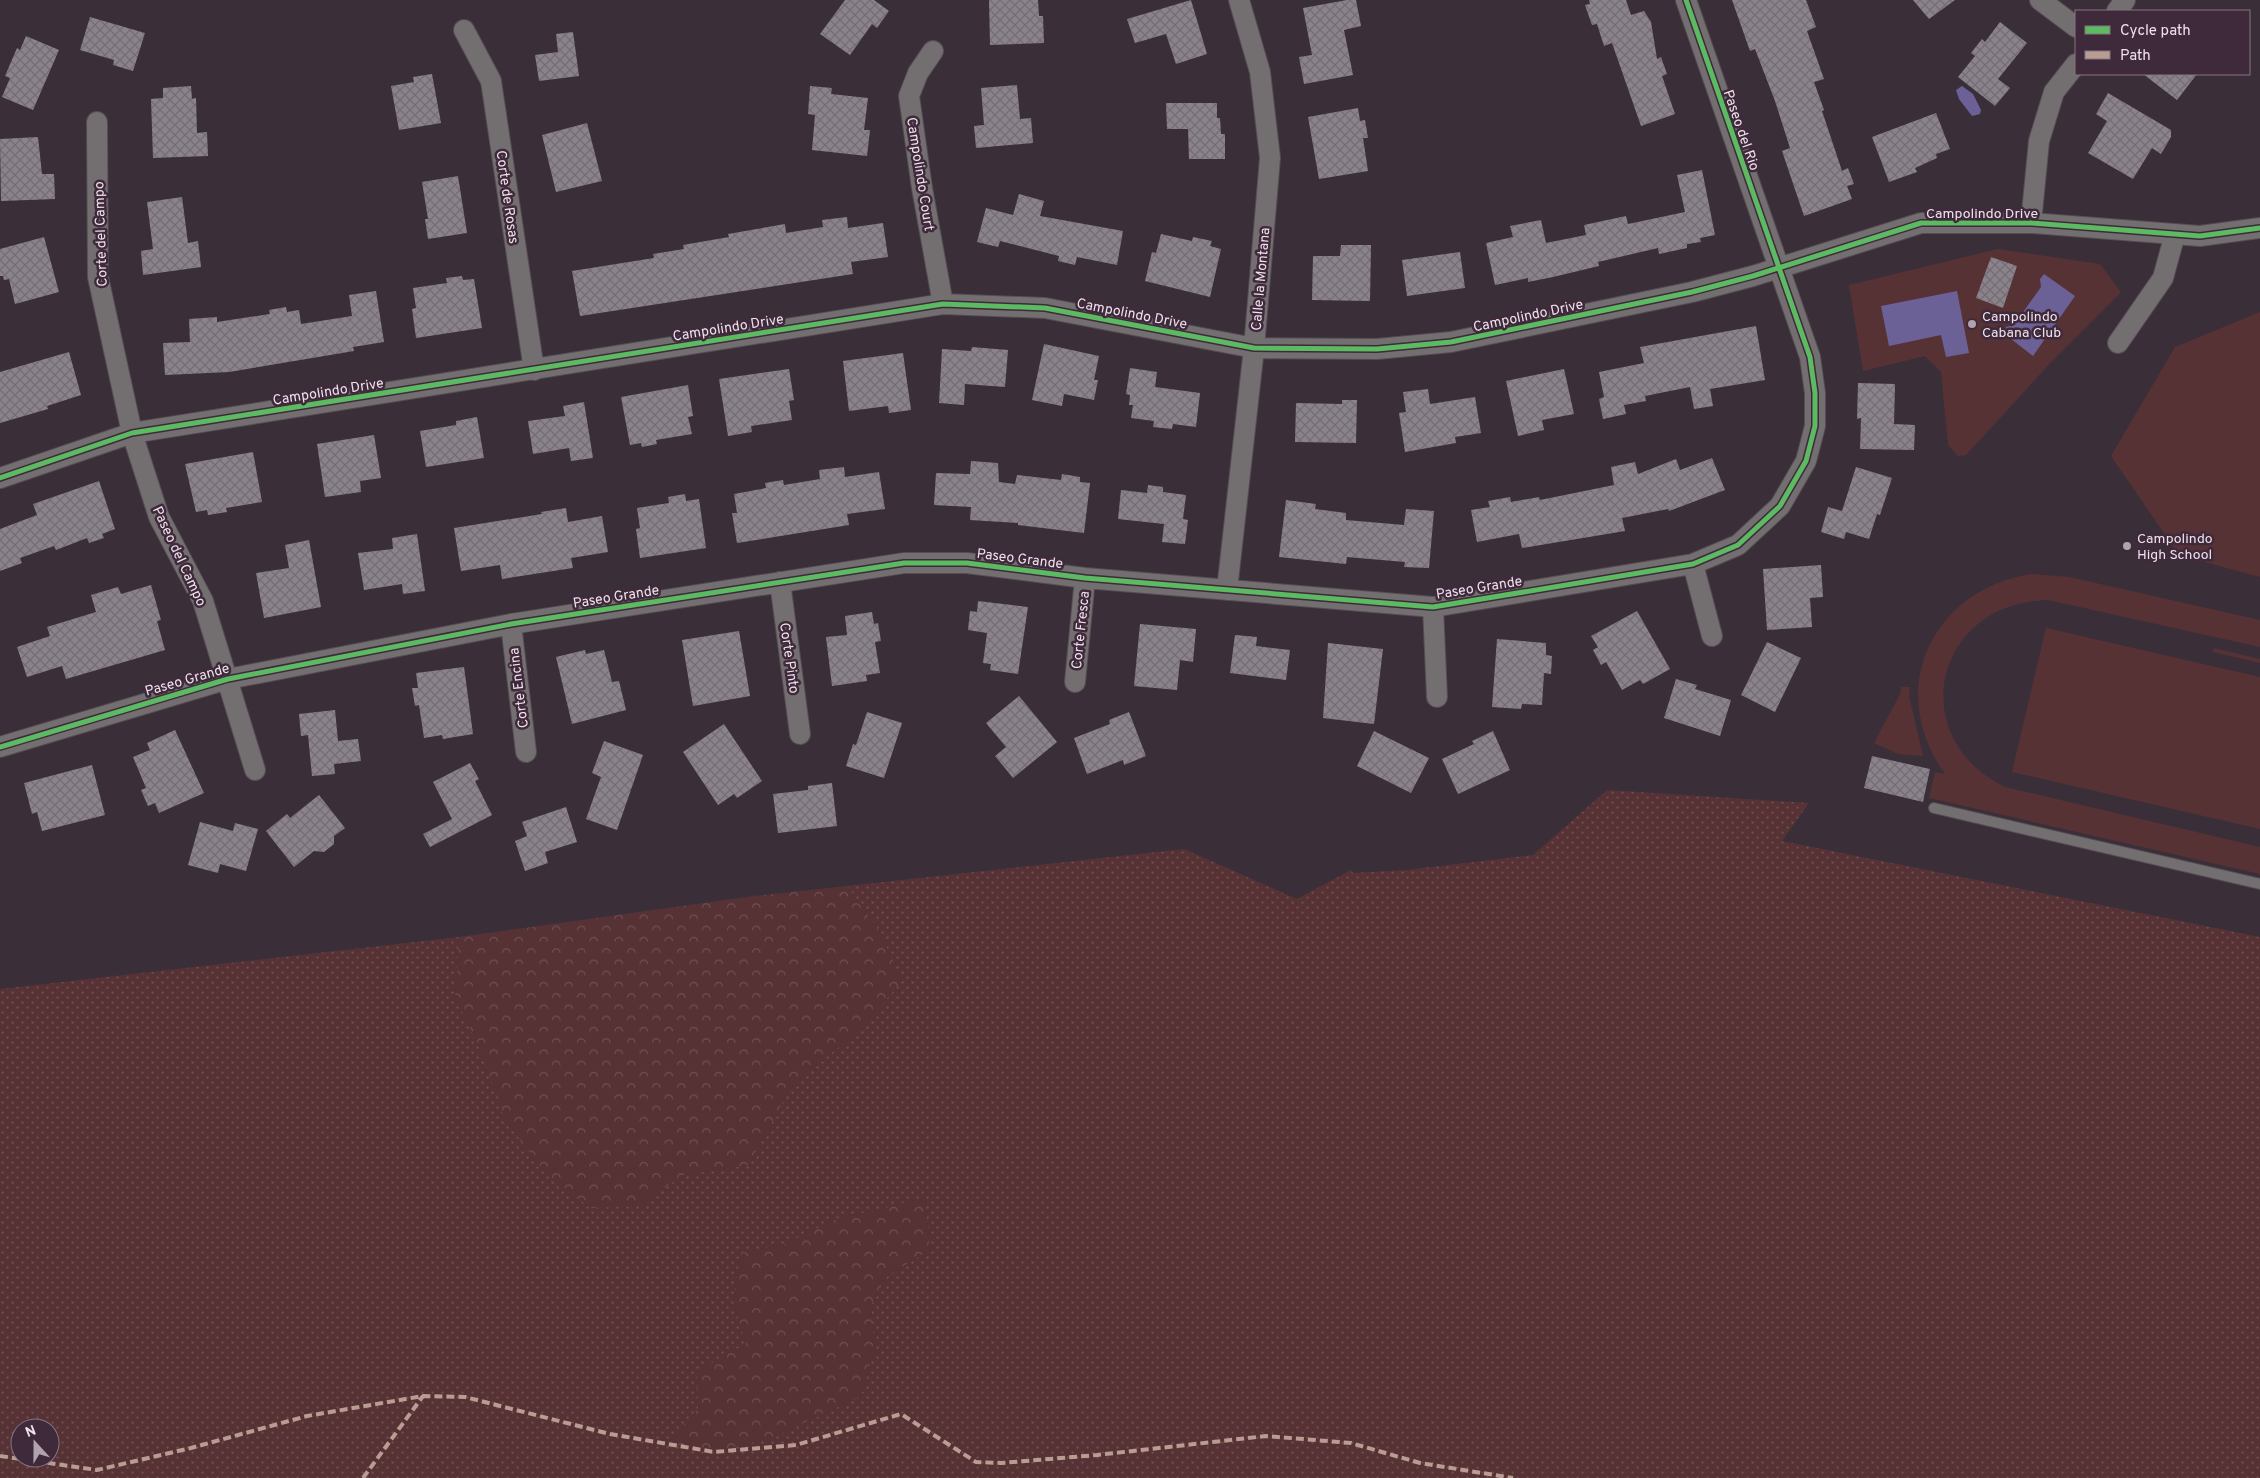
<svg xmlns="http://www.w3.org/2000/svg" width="2260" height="1478" viewBox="0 0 2260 1478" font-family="Overpass,sans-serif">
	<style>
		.grass { fill: url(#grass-dots); fill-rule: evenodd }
		.forest { fill: url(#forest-crowns) }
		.park { fill: #573235 }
		.water { fill: #6c6197 }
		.building { fill: url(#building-cross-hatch) }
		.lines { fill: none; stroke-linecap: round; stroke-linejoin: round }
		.service-casing { stroke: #564c54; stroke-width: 12 }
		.minor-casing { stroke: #564c54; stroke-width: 22 }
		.service { stroke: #736e70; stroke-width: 10 }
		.minor { stroke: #736e70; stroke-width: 20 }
		.quiet { stroke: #b99d93; stroke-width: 4; stroke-dasharray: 8 4; stroke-linecap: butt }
		.cycleway-casing { stroke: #3f2a3b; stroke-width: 8 }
		.cycleway { stroke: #5cba63; stroke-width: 5 }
		.poi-dot { fill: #b0a3ad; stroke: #3f2a3b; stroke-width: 2 }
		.labels { text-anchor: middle; stroke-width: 5; stroke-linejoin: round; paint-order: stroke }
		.street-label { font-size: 14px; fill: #f0e2ec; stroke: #3f2a3b }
		.poi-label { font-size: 14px; fill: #f0e2ec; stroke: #3f2a3b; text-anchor: start }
	</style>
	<defs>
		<pattern id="grass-dots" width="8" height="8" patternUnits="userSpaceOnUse" patternTransform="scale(1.25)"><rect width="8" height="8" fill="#573235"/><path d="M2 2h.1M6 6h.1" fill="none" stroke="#6f4f52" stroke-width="1.8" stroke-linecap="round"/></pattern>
		<pattern id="forest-crowns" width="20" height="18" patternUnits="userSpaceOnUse" patternTransform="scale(1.25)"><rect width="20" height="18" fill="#573235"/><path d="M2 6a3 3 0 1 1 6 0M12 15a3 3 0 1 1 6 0" fill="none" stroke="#6f4f52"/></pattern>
		<pattern id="building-cross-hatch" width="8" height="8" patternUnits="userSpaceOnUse" patternTransform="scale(1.25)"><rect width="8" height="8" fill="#8b838c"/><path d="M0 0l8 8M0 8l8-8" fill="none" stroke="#746d74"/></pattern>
	</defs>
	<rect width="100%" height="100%" fill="#3a2f38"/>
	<!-- grass -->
	<path class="grass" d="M1607,790l202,13 -27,38 478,96v541h-2260v-489l459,-52 -4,60 26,54 159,155 42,-31 67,-10 44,-82 67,-53 20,-98 -33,-46 337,-37 113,50 54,-29 2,3 54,-3 126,-15zM925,1197l5,53 -43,26 -16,29 3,46 -13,45 -87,41 -60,15 -45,-8 30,-36 -1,-37 48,-27 -13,-44 8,-47 44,-9 54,-26 44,-9zM20,1428h30v30h-30z"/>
	<!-- forest -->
	<path class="forest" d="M847,886l33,46 22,49 -42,49 -67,53 -44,82 -67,10 -42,31 -50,2 -44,-35 -41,-52 -24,-70 -26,-54 4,-60 295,-41z
		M925,1197l5,53 -43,26 -16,29 3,46 -13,45 -87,41 -60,15 -46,-8 30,-36 -1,-37 49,-27 -13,-44 8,-47 44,-9 54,-26 44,-9z"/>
	<!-- park -->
	<path class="park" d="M1998,249l102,15 21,28 -66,66 -89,97 -8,1 -10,-11 -7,-73 -16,-16 -62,15 -14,-86z
		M2260,312v265l-81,-22 -68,-99 64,-109z
		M2031,574l38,3 191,43v27l-212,-47c-113,2 -145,137 -43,187l255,60v27l-331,-76 6,-26 10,2c-60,-83 -14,-184 86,-200z
		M2046,628l214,49v152l-248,-57z
		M2213,648l47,11v4l-47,-11z
		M1901,687h9l-1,9 14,60 -25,-2 -24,-11 26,-49z"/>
	<!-- water -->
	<path class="water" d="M1962,86l11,8 8,16 -1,4 -8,2 -13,-17 -3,-9z
		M2044,274l31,22 -42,60 -31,-24 4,-5 8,-2 27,-38 -1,-8z
		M1957,291l12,62 -23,4 -5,-22 -52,11 -8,-40z"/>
	<!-- building -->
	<path class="building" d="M845,0h29l15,11 -12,17 -5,-4 -22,31 -30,-21z
		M989,0h49l1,16h4l1,27 -54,2z
		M1191,0l16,54 -31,10 -10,-30 -31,9 -8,-24z
		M1347,0h9l5,26 -17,4 9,45 -49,9 -5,-27 13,-2 -9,-47z
		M1589,0h37l5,15 13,-4 7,11 6,37 4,-2 6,17 -5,2 13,38 -34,12 -29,-83 -8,3 -7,-22 -5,1 -7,-20 5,-1z
		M1732,0h74l10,27 -9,4 17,48 -10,3 10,28 -2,1 20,60 6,-3 6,16 -7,2 5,13 -48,17 -22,-65 8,-3 -15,-47 -20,-52 -5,2z
		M1913,0h42l-26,19z
		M90,17l55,16 -12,38 -20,-6 1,-5 -34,-10z
		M2000,22l27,21 -29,36 12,9 -15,18 -37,-29 17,-21 -4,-3 11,-14 3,3z
		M573,32l6,44 -40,5 -4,-26 23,-3 -2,-18z
		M26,36l33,14 -26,60 -31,-13 8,-19 -5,-2 12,-28 3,2z
		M432,74l9,49 -42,7 -8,-44 23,-4 -1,-5z
		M2143,74h54l-20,26z
		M1017,85l3,34 11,-1 2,25 -57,5 -2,-22 10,-1 -3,-37z
		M191,86l1,13 4,-1 1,35 10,-1 1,24 -55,2 -2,-59 12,-1v-10z
		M810,86l22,2 -1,6 37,4 -4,32h6l-3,26 -55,-6 3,-35 -7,-1z
		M2108,93l63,37v7l-10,17 -9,-6 -19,31 -45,-26 19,-32 -11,-7z
		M1166,103h51v15h3l1,16h4v25h-36l-1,-30h-21z
		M1358,108l2,13 5,-1 3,18h-5l5,33 -49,8 -11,-62z
		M1936,113l14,36 -14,5 1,4 -22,10 2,4 -28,10 -17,-45z
		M587,123l15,58 -46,11 -14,-57z
		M38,137l4,37h12l1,25 -54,2 -1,-62z
		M1702,170l13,65 -15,3 1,4 -14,2v4l-28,6 -1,-6 -60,14 1,4 -46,11 -25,5v-4l-33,7 -9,-42 27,-6 -3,-11 31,-6 5,23 40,-8 -2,-10 42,-9 2,8 57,-12 -8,-37z
		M458,176l9,57 -39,6 -3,-20h3l-6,-37z
		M1019,194l25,7 -4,15 83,15 -6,34 -40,-8 -2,8 -17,-4 1,-5 -59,-15 -2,6 -21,-5 9,-34 27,7z
		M182,197l6,46 10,-2 3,26 -58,8 -2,-24 12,-2 -6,-47z
		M847,217l1,11 35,-5 5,34 -37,5 2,12 -273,42 -8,-45 82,-13 -1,-4 31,-5 -1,-4 46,-8 -1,-3 57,-10 1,9 37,-6 -1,-7z
		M1161,234l31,7 1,-4 19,4 -2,5 11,3 -11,48 -65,-16 7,-29 4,1z
		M44,237l15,55 -44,12 -6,-25 -5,1 -1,-4h-3v-27z
		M1341,245h30l-1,56 -58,-1 1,-44h27z
		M1460,252l5,36 -58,8 -5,-36z
		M1991,257l26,9 -14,42 -27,-10z
		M462,276l1,4 11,-1 8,49 -66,10 -4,-29 4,-1 -3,-20 34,-5 -1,-5z
		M376,291l8,51 -31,5 1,4 -125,21 -64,3 -2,-32 27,-1 -1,-23 28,-2v5l53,-8 -1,-4 17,-3 1,5 12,-2 2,14 51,-8 -3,-21z
		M1756,326l9,54 -55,9 3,17 -19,3 -4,-22 -45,9 1,5 -22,4 2,9 -23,5 -4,-20 5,-2 -5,-25 45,-9 -4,-16z
		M1044,344l55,12 -5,24h4l-4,20 -30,-6 -2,12 -30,-6z
		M972,347l36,3 -3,37 -40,-3 -1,21 -25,-2 3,-54 29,2z
		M69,352l12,43 -34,11 1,3 -48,14v-51z
		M903,353l8,57 -22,3 -1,-7 -39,5 -6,-50z
		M1130,368l27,4 -2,15 45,6 -4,34 -23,-3 -1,5 -19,-2 1,-6 -23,-3 2,-13h-4l1,-10 -4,-1z
		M789,369l5,31 -5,1 3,19 -41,6 1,6 -24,4 -9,-57z
		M1564,369l10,45 -32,6 2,10 -26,6 -12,-55z
		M1858,383l37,1 -1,40 21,1 -1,25 -54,-1 1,-31 -4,1z
		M688,385l5,31 -5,1 4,17 -36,6 1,4 -15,3 -1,-4 -11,2 -9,-48z
		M1428,389l2,15 45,-7 6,36 -26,4 1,6 -51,9 -6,-39 7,-1 -3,-20z
		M1342,400h15l-1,43 -61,-1 1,-39 46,1z
		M584,402l9,56 -22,3 -2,-13 -36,6 -5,-33 37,-5 -2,-10z
		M477,417l7,41 -58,9 -6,-36 36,-6v-4z
		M374,435l7,43 -21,3 1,11 -36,5 -8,-53z
		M253,452l9,50 -36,6 1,4 -19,3 -1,-5 -11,2 -11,-48z
		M1712,458l13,32 -56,21 -1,-2 -46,9 3,13 -103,17 -3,-14 -42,8 -6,-32 19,-3 -2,-6 22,-4 1,5 28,-5 1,3 74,-15 -3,-18 24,-5 3,12 38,-15 4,11z
		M971,461l27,2 1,19 16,2 2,-9 44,5 1,-6 18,3v5l10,1 -6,50 -66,-8v-2l-48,-3 1,-13 -37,-2 2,-32 34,1z
		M844,467l1,10 34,-5 6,37 -38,5 2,11 -112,18 -5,-30h5l-3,-19 32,-6 -1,-5 18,-3 1,5 36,-6 -1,-9z
		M1856,467l36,11 -12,37 -3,-1 -8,25 -23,-7 -2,7 -23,-7 7,-25 14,4z
		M99,481l16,48 -13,5 2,4 -15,5 -2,-5 -31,12 -2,-4 -34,12 2,5 -22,8v-42l37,-14 -4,-11z
		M1148,485l15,2v5l23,3 -3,24 5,1 -3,24 -23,-2 2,-18 -46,-5 3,-29 26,3z
		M685,494l1,7 13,-2 7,49 -66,10 -4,-29 4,-1 -3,-20 32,-5 -1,-6z
		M1286,500l30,4 -1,5 31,4v7l58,5 2,-16 28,2 -5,57 -25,-1 1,-5 -58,-5 -1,7 -67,-7z
		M566,508l2,14 34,-6 6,36 -37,6 2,10 -71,11 -2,-14 -39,6 -7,-43 88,-14 -1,-2z
		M417,534l8,57 -22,3 -1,-10 -38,6 -6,-37 35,-4 -1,-11z
		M309,540l12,67 -57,11 -8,-45 33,-5 -4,-23z
		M1821,565l2,32 -13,1 2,29 -45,3 -4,-61z
		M151,585l10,35 -4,1 8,29 -99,29 -4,-13 -35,11 -10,-30 33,-11 -3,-9 49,-15 -5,-17 27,-8 3,7z
		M978,601l50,6 -10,67 -28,-4 1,-6 -8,-1 4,-30 -19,-3 2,-19 7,1z
		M1637,611l33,58 -27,15 -3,-4 -18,10 -16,-28 -5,3 -8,-15 5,-3 -7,-11z
		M872,612l2,12 4,-1 3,18 -6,1 5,31 -14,2 1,6 -35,5 -6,-49 21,-2 -2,-19z
		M1140,624l56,5 -3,33 -13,-2 -3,30 -43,-4z
		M739,631l11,65 -57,10 -11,-66z
		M1235,635l22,2 -1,9 34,4 -4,30 -56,-7z
		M1497,639l49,4v12l6,1 -1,18 -7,-1 -2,32 -20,-1 -1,5 -29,-2z
		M1767,642l34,16 -26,54 -34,-17z
		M1328,643l55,6 -9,75 -51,-6z
		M585,650l1,4 18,-4 8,32 7,-1 7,29 -54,14 -16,-67z
		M464,667l9,67 -30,5 -1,-4 -18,3 -5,-33 -4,1 -3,-18h6l-2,-15z
		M1676,679l21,6 -2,4 36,11 -11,36 -56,-18z
		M1019,696l38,46 -44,36 -18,-22 11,-9 -20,-24z
		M335,710l3,31 20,-2 3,22 -27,3 1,10 -23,2 -4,-41 -7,1 -2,-22z
		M867,712l35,11 -18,55 -38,-12 7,-22 3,1z
		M1129,712l17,44 -22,9 -1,-5 -36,14 -13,-36 36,-14 -1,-4z
		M724,724l38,57 -25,17 -3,-4 -16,11 -35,-53z
		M175,730l29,63 -45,20 -4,-10 -7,3 -7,-16 5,-2 -13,-31 17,-7 -3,-7z
		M1374,731l55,27 -18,35 -54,-27z
		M1493,731l17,39 -52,24 -16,-35 32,-15 -2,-3z
		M604,741l39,14 -26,75 -31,-11 15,-42 -9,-4z
		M1872,756l58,13 -7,33 -59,-14z
		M470,763l9,16 -4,2 17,34 -62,32 -7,-13 29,-15 -19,-37z
		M92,765l13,50 -63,16 -5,-19 -5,2 -8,-31z
		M832,783l5,43 -59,7 -5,-39 35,-4v-4z
		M319,795l26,33 -11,8v8l-10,8 -10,-1 -20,16 -28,-36 21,-17 3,4z
		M566,807l11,35 -32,10 3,11 -23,8 -10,-30 12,-5 -5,-14z
		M200,822l33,9 2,-8 23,6 -12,42 -26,-7 -2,9 -30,-8z"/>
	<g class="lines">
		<!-- service casing -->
		<g class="service-casing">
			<path id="service" d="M1934,808l326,76"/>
		</g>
		<!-- minor casing -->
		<g class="minor-casing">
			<path id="minor" d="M2040,0l36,27
				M2117,11l8,-11
				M464,30l27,51 43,289
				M933,51l-15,22 -9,23 13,92 21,116
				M97,122l1,155 34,156 27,84 44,84 52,169
				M2031,223l8,-82 15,-49 22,-28
				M2118,343l45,-65 12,-44
				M0,478l132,-45 811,-129 102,4 209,40 123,1 74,-7 241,-50 61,-16 168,-53h110l169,13 60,-8
				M1693,564l19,72
				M780,582l20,152
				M1227,590l27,-242 16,-190 -10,-86 -21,-72
				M1433,607l4,90
				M511,624l15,128
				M1075,682l10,-104
				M0,747l228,-68 283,-55 393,-61h63l118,15 348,29 260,-43 45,-19 42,-39 26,-45 9,-35v-33l-5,-36 -124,-357"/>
		</g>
		<!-- service -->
		<use href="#service" class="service"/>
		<!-- minor -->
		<use href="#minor" class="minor"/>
		<!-- quiet -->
		<path class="quiet" d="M0,1456l97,14 94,-22 116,-32 116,-20 42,1 145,37 104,18 82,-7 105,-31 75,48 25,1 96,-8 169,-19 85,7 69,20 93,15
			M363,1478l60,-82"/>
		<!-- cycleway casing -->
		<g class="cycleway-casing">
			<path id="cycleway" d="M0,478l132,-45 811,-129 102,4 209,40 123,1 74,-7 241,-50 61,-16 168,-53h110l169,13 60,-8
				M0,747l228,-68 283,-55 393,-61h63l118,15 348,29 260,-43 45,-19 42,-39 26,-45 9,-35v-33l-5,-36 -124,-357"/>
		</g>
		<!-- cycleway -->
		<use href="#cycleway" class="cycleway"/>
	</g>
	<!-- markers -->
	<g class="poi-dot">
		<circle cx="1972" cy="324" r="5"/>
		<circle cx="2127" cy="546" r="5"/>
	</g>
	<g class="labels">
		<!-- street labels -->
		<g class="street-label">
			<text transform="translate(1742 130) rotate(71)" y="5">Paseo del Rio</text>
			<text transform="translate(921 174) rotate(81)" y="5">Campolindo Court</text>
			<text transform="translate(508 197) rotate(82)" y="5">Corte de Rosas</text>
			<text x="1982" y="218">Campolindo Drive</text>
			<text transform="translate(100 234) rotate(-92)" y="5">Corte del Campo</text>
			<text transform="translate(1260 279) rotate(-85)" y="5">Calle la Montana</text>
			<text transform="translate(1132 313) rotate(11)" y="5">Campolindo Drive</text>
			<text transform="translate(1528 315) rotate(-12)" y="5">Campolindo Drive</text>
			<text transform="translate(728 327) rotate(-9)" y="5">Campolindo Drive</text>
			<text transform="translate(328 391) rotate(-9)" y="5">Campolindo Drive</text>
			<text transform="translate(180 556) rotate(65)" y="5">Paseo del Campo</text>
			<text transform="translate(1020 558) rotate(7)" y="5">Paseo Grande</text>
			<text transform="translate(1479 587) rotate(-9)" y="5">Paseo Grande</text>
			<text transform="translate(616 596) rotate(-9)" y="5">Paseo Grande</text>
			<text transform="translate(1080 630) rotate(-84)" y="5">Corte Fresca</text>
			<text transform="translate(790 658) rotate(82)" y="5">Corte Pinto</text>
			<text transform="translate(187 679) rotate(-16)" y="5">Paseo Grande</text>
			<text transform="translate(518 688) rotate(-97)" y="5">Corte Encina</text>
		</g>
		<!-- poi labels -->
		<g class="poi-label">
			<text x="1982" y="321">Campolindo<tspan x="1982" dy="16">Cabana Club</tspan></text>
			<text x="2137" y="543">Campolindo<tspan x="2137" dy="16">High School</tspan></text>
		</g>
	</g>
	<!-- legend -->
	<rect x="2075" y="10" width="175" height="65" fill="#3f2a3b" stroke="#867482"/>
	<rect x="2085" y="26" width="25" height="8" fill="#5cba63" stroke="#867482"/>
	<text x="2120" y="35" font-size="15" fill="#f0e2ec">Cycle path</text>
	<rect x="2085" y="51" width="25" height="8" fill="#b99d93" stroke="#867482"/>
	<text x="2120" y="60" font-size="15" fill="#f0e2ec">Path</text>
	<!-- north arrow -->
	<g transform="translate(35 1443) rotate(339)"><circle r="24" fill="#3f2a3b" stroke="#867482"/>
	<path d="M0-4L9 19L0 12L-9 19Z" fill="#b0a3ad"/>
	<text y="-8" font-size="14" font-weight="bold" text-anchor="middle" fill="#f0e2ec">N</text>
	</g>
</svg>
